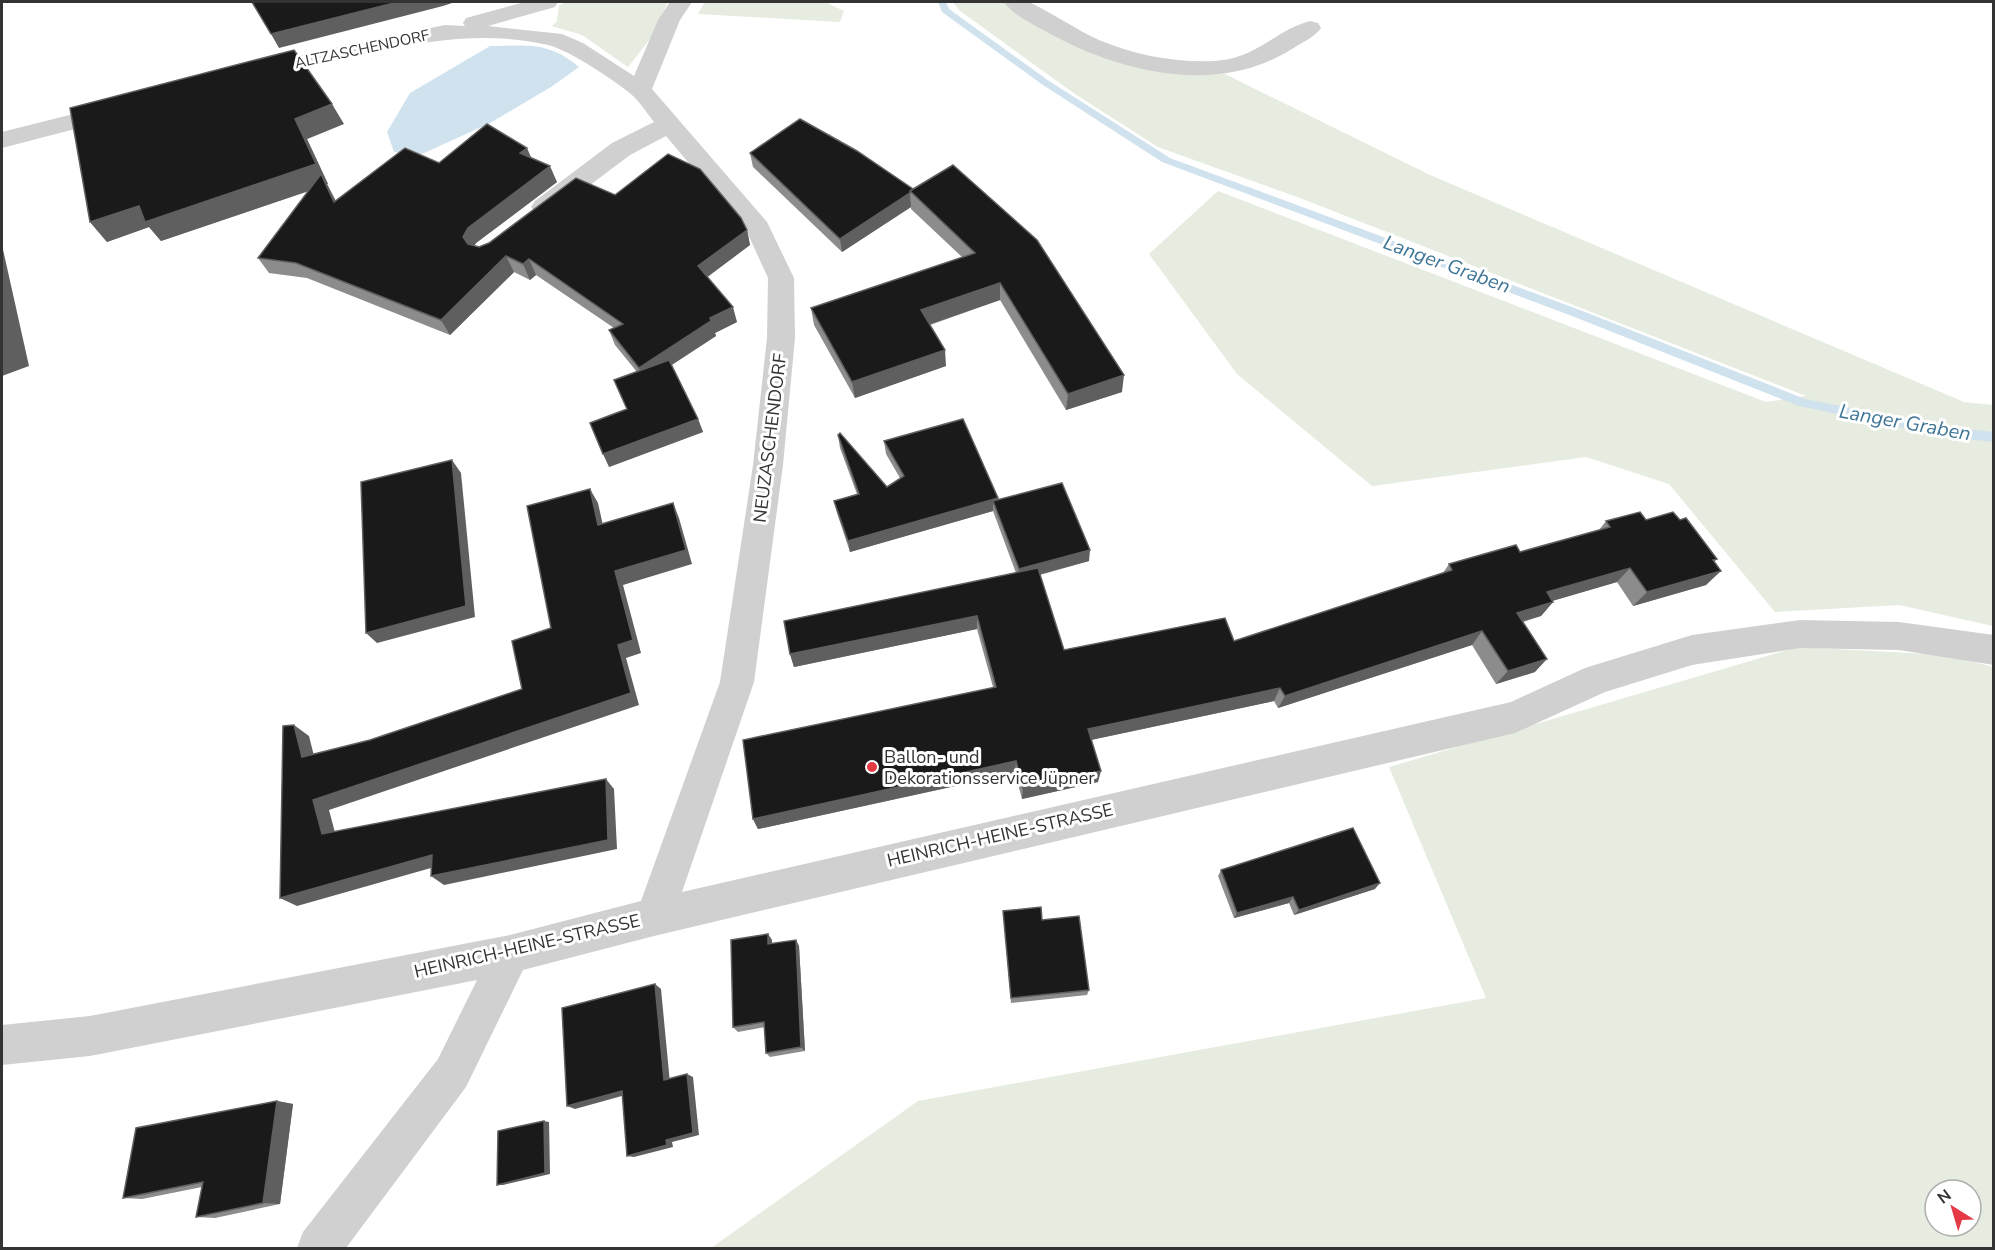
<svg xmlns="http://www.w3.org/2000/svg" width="1995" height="1250" viewBox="0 0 1995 1250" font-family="'Nunito Sans',sans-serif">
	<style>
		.green { fill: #e6ecdf; fill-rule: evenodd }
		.water { fill: #cfe2ee }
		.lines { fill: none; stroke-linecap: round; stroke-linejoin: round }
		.stream { fill: #cfe2ee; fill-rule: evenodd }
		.minor { fill: #d0d0d0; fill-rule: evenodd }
		.wall { fill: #8c8c8c }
		.shaded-wall { fill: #5f5f5f }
		.building { fill: #1a1a1a; stroke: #5f5f5f; stroke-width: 1.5 }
		.poi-dot { fill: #e63946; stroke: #fff; stroke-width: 2 }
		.labels { text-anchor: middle; stroke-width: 6; stroke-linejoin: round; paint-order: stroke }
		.far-street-label { font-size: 15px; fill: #333; stroke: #fff }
		.street-label { font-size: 18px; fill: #333; stroke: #fff }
		.poi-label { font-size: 18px; fill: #333; stroke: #fff; text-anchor: start }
		.water-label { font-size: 20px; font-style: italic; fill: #3f7597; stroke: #fff }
	</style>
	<rect width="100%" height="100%" fill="#fff"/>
	<!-- green -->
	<path class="green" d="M567,2h101l-18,37 -22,28 -46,-32 -30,-9 5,-5 2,-16z
		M705,2h120l19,9 -4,11 -142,-8z
		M953,2h55l19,15 140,52 58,5 205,101 534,227 29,3v221l-94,-21 -124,7 -106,-128 -83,-27 -214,29 -135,-112 -88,-120 69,-63 548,211 40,-6 -506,-198 -142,-51 -83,-53 -115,-83z
		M1798,647l149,8 46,12v581h-1282l207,-147 568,-103 -97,-231zM1935,1190h36v36h-36z"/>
	<!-- water -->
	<path class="water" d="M490,46c39,0 57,-5 89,21l-28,20 -61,36 -68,31 -28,-2 -7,-20 23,-39z"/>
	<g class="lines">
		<!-- stream -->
		<path class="stream" d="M938,2h8l3,7 100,72 121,77 410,152 225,89 136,27 53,6v10l-53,-6 -142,-30 -227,-90 -410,-154 -119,-77 -101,-73z"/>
		<!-- minor -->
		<path class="minor" d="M525,2h33l-3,5 -67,19 74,8 21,9 51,33 24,-56 12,-18h22l-12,18 -28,69 115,133 27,56 1,60 -12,127 -29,217 -72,210 829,-190 74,-34 107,-33 108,-15 99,2 95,13v30l-95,-15 -99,-2 -108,17 -87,27 -90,41 -861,203 -131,34 -57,117 -120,161h-49l6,-16 135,-173 39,-79 -387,76 -88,9v-40l88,-9 420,-81 131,-34 79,-219 33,-217 14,-127 1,-60 -21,-46 -81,-96 -36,19 -77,58 -9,3 -9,-3 -4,-6 4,-6 77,-58 42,-21c-7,-9 -14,-20 -23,-28 -19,-15 -60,-43 -83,-49 -92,-22 -198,14 -289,33l-8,-2 -4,-5 4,-5 8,-2 186,-39 20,1 -2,-3 3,-5z
			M1004,2c7,-1 20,-2 27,1 23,11 44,26 68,37 36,15 76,23 115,21 43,-2 61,-31 96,-40l8,2 3,5c-6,9 -20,15 -29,21 -76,48 -174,23 -247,-18 -14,-8 -32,-16 -41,-29z
			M117,103l8,3 4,5 -4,5 -123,32v-16z"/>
	</g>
	<!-- wall -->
	<path class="wall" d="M344,124l-37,15 21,45h-1l9,17 103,-38 92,-5 26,24 -81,61 -2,3 5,1 136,-52 132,35 3,15 -43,32 30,45 -22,11 1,3 -44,29 26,54 5,13 -94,35 18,-58 10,-37 -22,-27 -6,-15 5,-2 -78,-53 -6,5 -16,-8 -64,63 -143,-57 -38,-5 -11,-15 51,-67 -148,50 -12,-14 -42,15 -17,-20z
		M750,153l163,36 209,203 -56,18 -66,-110 -70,25 16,41 -91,32 -41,-73 -3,-17 151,-51 -51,-48v-2l-69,45 -89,-85z
		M838,435l49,52 13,-9 -14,-24 -2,-13 114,59 91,61 -49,14 24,75 170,-9 209,-68 6,-9 71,-12 79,-22 7,-9 40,-1h34l37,39 -3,3 -8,23 -73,21 -16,-24 -65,19 1,1 -12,14 -18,6 12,50 -39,12 -24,-39 -194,63 -4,-7 -183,39 7,42 -76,17 -7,-26 -257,56 -5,-10 240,-132 -16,-58 -183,38 -4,-13 226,-81 -23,-62 -143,41 -13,-39 -3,-12 23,-7 -17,-46z
		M1221,870l154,19 -81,26 -5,-12 -55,15 -16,-42z
		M1003,911l39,9 47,70 -2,5 -76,8z
		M768,934l4,6v4l24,-4 3,6 6,105 -35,6 -4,-4 -1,-26 -27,5 -5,-5z
		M277,1101l16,3 -13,100 -65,14 -19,-1 6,-30 -60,12 -19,-1z"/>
	<!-- shaded-wall -->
	<path class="shaded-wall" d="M398,2h57l-12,4 -164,42 -8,-14z
		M332,104l12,20 -37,15 21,45h-1l17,34 -10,-16 -8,-17 -165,56 -12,-14 -42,15 -17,-20 49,-16 156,-87z
		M527,148l7,16 -14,-11z
		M550,166l7,16 -81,61 -5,9 -8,-15 5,-9z
		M910,193l1,14 -69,45 -2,-13z
		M747,230l3,15 -48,36 -4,-15z
		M2,245l27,121 -27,10z
		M506,256l8,16 -64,63 -9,-15z
		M529,259l7,16 -6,5 -7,-16z
		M1000,283v17l-78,27 -1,-17z
		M733,307l4,15 -22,11 1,3 -71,46 -6,-14 71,-50z
		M945,350l1,16 -91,32 -3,-16z
		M1124,375l-2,17 -56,18 2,-16z
		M698,419l5,13 -94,35 -6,-13z
		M452,460l9,13 14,144 -98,26 -11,-10z
		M590,489l8,14 8,36 -8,-14z
		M998,498v12l-5,-9v10l-143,41 -2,-11z
		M673,503l6,15 13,46 -69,21 18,68 -15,5 13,47 -310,105 9,34 -16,-10 -9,-34 305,-155 -3,-74z
		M1090,550l-1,11 -70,19v-11z
		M1630,568l-13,14 -82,24 12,-14z
		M1721,571l-15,14 -73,21 14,-14z
		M1553,602l-12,14 -35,10 11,-13z
		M977,616v13l-183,38 -4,-13z
		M1482,631l-10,14 -194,63 7,-12z
		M1547,659l-12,13 -39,12 12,-13z
		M1280,688l-6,13 -188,40 2,-12z
		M294,725l15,11 8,32 -15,-11z
		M1016,761l-1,12 -257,56 -5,-10z
		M1101,771l-3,11 -76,17 1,-11z
		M606,779l8,10 3,60 -173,36 -13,-9z
		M432,855l13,9 -148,42 -17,-8z
		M1380,883l-5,6 -81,26 5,-5z
		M1293,897l-4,6 -55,15 3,-5z
		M768,934l4,6v10l-4,-6z
		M796,940l3,6 6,105 -4,-4z
		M655,984l6,5 9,94 -6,-3z
		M687,1074l6,3 6,58 -27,7 1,5 -39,10 -7,-1z
		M622,1091l7,3 -54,15 -8,-3z
		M277,1101l16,3 -13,100 -17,-1z
		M544,1121l5,1 1,52 -47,11h-6z"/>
	<!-- building -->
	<path class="building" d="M252,2h146l-127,32z
		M294,50l38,54 -37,15 21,45 -171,58 -6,-16 -49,16 -20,-114z
		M800,119l57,32 56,38 -3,2v2l-70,46 -90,-86z
		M487,124l40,24 -7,5 30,13 -82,62 -5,9 5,7 11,3 10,-4 87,-65 39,17 53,-41 32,15 41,49 6,12 -49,36 35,41 -23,11 1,3 -72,47 -30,-38 14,-6 -94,-65 -6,5 -17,-8 -65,64 -145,-57 -38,-5 63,-84 13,28 71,-54 34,15z
		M953,165l84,75 87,135 -56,19 -68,-111 -79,27 24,40 -93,32 -41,-74 164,-55 -65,-62z
		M669,360l29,59 -95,35 -13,-31 37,-14 -13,-29z
		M963,419l35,79 -150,43 -14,-40 25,-7 -21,-59 2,-2 47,54 17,-11 -20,-35z
		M452,460l14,146 -100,27 -5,-151z
		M1062,483l28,67 -71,19 -26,-68z
		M590,489l8,36 75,-22 13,47 -71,21 18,69 -15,5 13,48 -318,107 9,34 284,-55 2,61 -177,36 1,-21 -152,43 3,-172 11,-1 8,32 68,-17 152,-51 -10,-48 39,-13 -24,-122z
		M1640,512l6,8 27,-8 7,8 6,-2 31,41 -4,1 8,11 -74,21 -17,-24 -83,24 6,10 -36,11 30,46 -39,12 -26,-40 -197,65 -5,-8 -192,41 13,42 -78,17 -7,-27 -263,58 -10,-79 253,-53 -19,-71 -187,38 -6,-33 254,-53 26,82 161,-32 9,23 218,-71 -3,-6 67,-19 4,7 90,-25 -4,-6z
		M1353,828l27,55 -81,27 -6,-13 -56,16 -16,-43z
		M1041,907l1,13 37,-4 10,74 -78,8 -8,-87z
		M768,934v10l28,-4 5,107 -35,6 -2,-31 -31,5 -2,-87z
		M655,984l9,96 23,-6 6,59 -27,7 1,5 -40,11 -5,-65 -55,15 -5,-98z
		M277,1101l-14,102 -67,14 7,-35 -80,16 13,-70z
		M544,1121l1,52 -48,12 1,-54z"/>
	<!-- markers -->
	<circle class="poi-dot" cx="872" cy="767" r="6"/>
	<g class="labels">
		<!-- far-street labels -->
		<g class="far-street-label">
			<text transform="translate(362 49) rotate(-12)" y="5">ALTZASCHENDORF</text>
		</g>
		<!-- street labels -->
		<g class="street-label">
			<text transform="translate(770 438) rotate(-83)" y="6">NEUZASCHENDORF</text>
			<text transform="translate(1000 835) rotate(-13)" y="6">HEINRICH-HEINE-STRASSE</text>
			<text transform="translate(527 946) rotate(-13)" y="6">HEINRICH-HEINE-STRASSE</text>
		</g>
		<!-- poi labels -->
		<g class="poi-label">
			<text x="884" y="763">Ballon- und<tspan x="884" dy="21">Dekorationsservice Jüpner</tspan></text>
		</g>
		<!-- water labels -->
		<g class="water-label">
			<text transform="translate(1447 264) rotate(20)" y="7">Langer Graben</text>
			<text transform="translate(1905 422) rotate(10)" y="7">Langer Graben</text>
		</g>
	</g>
	<!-- border -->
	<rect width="1995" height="1250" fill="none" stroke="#333333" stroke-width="6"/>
	<!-- north arrow -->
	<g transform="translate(1953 1208) rotate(323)"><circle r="28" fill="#ffffff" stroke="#adadad" stroke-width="1.5"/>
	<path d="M0-4.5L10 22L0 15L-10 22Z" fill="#e63946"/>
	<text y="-9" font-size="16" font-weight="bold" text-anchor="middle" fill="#333333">N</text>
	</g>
</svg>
